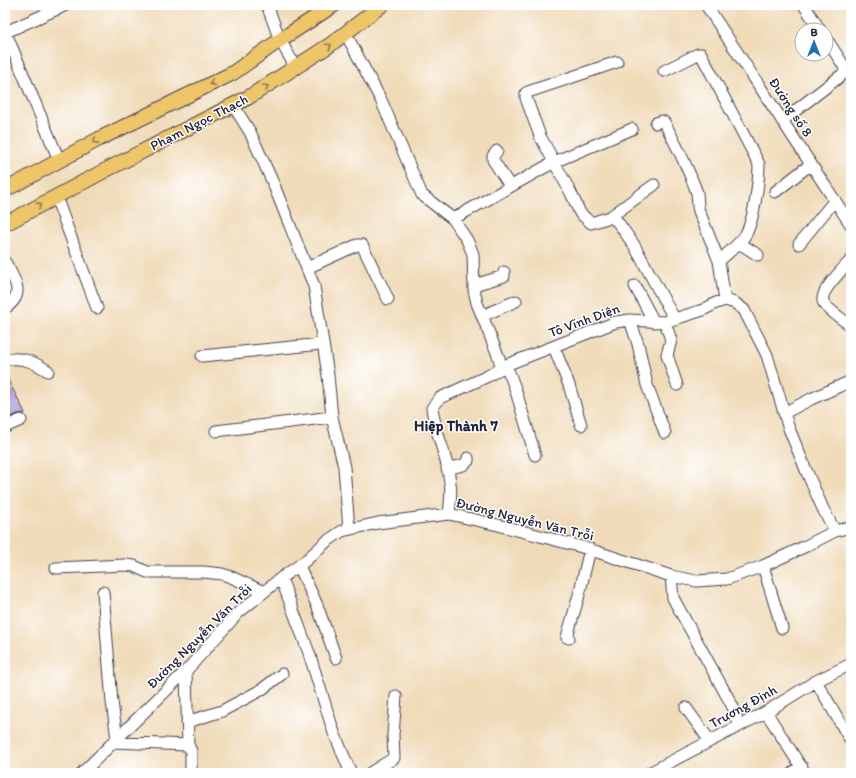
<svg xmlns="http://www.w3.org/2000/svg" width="856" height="778" viewBox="0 0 856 778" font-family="Itim,sans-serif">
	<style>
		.building { fill: #a99cd4 }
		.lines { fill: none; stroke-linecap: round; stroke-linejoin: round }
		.minor-casing { stroke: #413e4e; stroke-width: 13 }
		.major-casing { stroke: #413e4e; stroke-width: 16 }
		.minor { stroke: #fff; stroke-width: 11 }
		.major { stroke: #eec569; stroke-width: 14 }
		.oneway { stroke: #887452 }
		.labels { text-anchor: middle; stroke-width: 3; stroke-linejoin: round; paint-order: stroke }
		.street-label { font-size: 14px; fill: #22223b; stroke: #fff }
		.neighbourhood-label { font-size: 15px; font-weight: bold; fill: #22223b; stroke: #fff }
	</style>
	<rect width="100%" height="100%" fill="#fff"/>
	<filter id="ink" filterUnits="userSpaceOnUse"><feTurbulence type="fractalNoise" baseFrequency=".025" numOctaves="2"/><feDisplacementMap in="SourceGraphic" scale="8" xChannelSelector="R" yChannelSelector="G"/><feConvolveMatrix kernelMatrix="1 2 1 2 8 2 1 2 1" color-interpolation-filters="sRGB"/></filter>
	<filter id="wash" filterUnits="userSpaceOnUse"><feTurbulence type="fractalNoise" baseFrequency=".012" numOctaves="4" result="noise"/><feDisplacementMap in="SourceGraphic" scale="16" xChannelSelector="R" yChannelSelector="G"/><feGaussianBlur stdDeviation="0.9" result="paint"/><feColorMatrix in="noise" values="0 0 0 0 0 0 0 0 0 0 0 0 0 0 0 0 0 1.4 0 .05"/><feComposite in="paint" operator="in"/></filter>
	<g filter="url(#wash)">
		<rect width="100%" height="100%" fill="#f0dbb9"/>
		<g id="blocks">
			<!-- building -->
			<path class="building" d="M5,374l20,39 -7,1 -13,5z"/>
		</g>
	</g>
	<g filter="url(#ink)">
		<use href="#blocks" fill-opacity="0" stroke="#413e4e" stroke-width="1"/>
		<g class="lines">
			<!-- minor casing -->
			<g class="minor-casing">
				<path id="minor" d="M267,5l13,35 16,28
					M706,5l145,220
					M804,5l16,25
					M5,31l54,129
					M6,32l60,-27
					M346,34l35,66 41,95 31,24 14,21 6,14 1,36 3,13 22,55 2,9
					M826,38l21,33 4,3
					M617,62l-89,30 -2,1v5l14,38 31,57 9,20 11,10 19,-6 7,4 17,24 41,75
					M664,71l34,-17h3l58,110c0,17 -5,59 -15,73 -7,9 -17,17 -25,24l6,39
					M233,105l17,27 23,51 41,103 14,89 4,42 12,50 5,62
					M782,121l65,-50
					M656,123l5,-2 3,1c13,24 24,45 33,71 1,6 0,12 2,18l20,50
					M497,151l-4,5v4l17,26
					M775,192l36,-28
					M56,197l41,111
					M610,217l44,-32
					M453,219l101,-57 78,-33
					M739,243l19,12
					M799,244l36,-44
					M851,260c-7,8 -31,31 -28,41 2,7 22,20 28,25
					M5,262c9,17 22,32 0,46
					M307,268l50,-23h5l26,54
					M474,285l30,-9v-4
					M635,286l19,36
					M482,316l34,-15
					M630,320l8,24 9,41 18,48
					M665,322l6,18 -4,15 10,30
					M554,347l15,38 12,40
					M202,356l120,-12
					M5,360c17,-4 29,2 43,11
					M506,365l9,23 20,67
					M784,413l27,-14 40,-18
					M5,427l16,-7
					M216,431l116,-14
					M447,469l16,-4 5,-4v-3
					M449,514c1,-10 3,-21 1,-31 -2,-26 -15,-50 -18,-75l8,-10 48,-22 18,-11 110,-43 14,-2 35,2 38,-12 13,-7 9,-3 10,3 9,7 23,45 21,71 18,44 17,39 12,22
					M299,566l18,39 19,53
					M763,566l19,62
					M56,568l70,-3 8,1 13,6h57l18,2 9,3 33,15
					M671,576l2,22 60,109 6,19
					M281,578l28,75 25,80 17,40
					M103,592l9,110 5,37
					M569,638l-2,-1 12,-42 11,-46
					M186,671l2,74 3,6v22
					M816,681l35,60
					M686,708l24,33
					M766,712l39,61
					M187,722l35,-11 39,-21 21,-16
					M113,742l75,3
					M82,773l104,-102 52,-58 43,-35 23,-16 22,-20 16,-11 36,-8 71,-9 49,11 84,22 89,29 25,5 31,-2 36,-13 43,-20 29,-15 16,-4
					M370,773l24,-15 -1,-23 3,-39
					M649,773l117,-61 50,-31 35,-17
					M792,773l10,-6"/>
			</g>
			<!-- major casing -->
			<g class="major-casing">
				<path id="major" d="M5,190l94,-51 134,-66 47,-33 54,-35
					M5,224l99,-53 145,-74 81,-52 52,-40"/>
			</g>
			<!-- minor -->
			<use href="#minor" class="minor"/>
			<!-- major -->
			<use href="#major" class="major"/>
		</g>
		<!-- one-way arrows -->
		<defs><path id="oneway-chevron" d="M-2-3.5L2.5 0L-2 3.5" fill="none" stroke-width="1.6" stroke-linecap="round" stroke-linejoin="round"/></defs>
		<g class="oneway">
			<use href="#oneway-chevron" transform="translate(329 46) rotate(-35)"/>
			<use href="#oneway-chevron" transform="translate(212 83) rotate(154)"/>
			<use href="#oneway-chevron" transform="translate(266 87) rotate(-31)"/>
			<use href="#oneway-chevron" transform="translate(95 141) rotate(153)"/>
			<use href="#oneway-chevron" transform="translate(39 205) rotate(-28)"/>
		</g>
	</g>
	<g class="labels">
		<!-- street labels -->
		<g class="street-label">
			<text transform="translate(791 107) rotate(57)" y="5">Đường số 8</text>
			<text transform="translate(199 122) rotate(-27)" y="5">Phạm Ngọc Thạch</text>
			<text transform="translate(584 320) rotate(-20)" y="5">Tô Vĩnh Diện</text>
			<text transform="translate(525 519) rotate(14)" y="5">Đường Nguyễn Văn Trỗi</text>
			<text transform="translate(199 636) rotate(-45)" y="5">Đường Nguyễn Văn Trỗi</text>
			<text transform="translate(743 706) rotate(-29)" y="5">Trương Định</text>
		</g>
		<!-- neighbourhood labels -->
		<g class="neighbourhood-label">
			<text x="456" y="431">Hiệp Thành 7</text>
		</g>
	</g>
	<!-- margin -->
	<rect width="856" height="778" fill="none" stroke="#fff" stroke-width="20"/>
	<!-- north arrow -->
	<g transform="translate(814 42)"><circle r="19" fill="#ffffff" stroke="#a7a7b1"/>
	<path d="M0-3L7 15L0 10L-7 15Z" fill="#1f6fb2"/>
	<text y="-6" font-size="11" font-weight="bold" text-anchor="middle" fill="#22223b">B</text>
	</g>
</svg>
